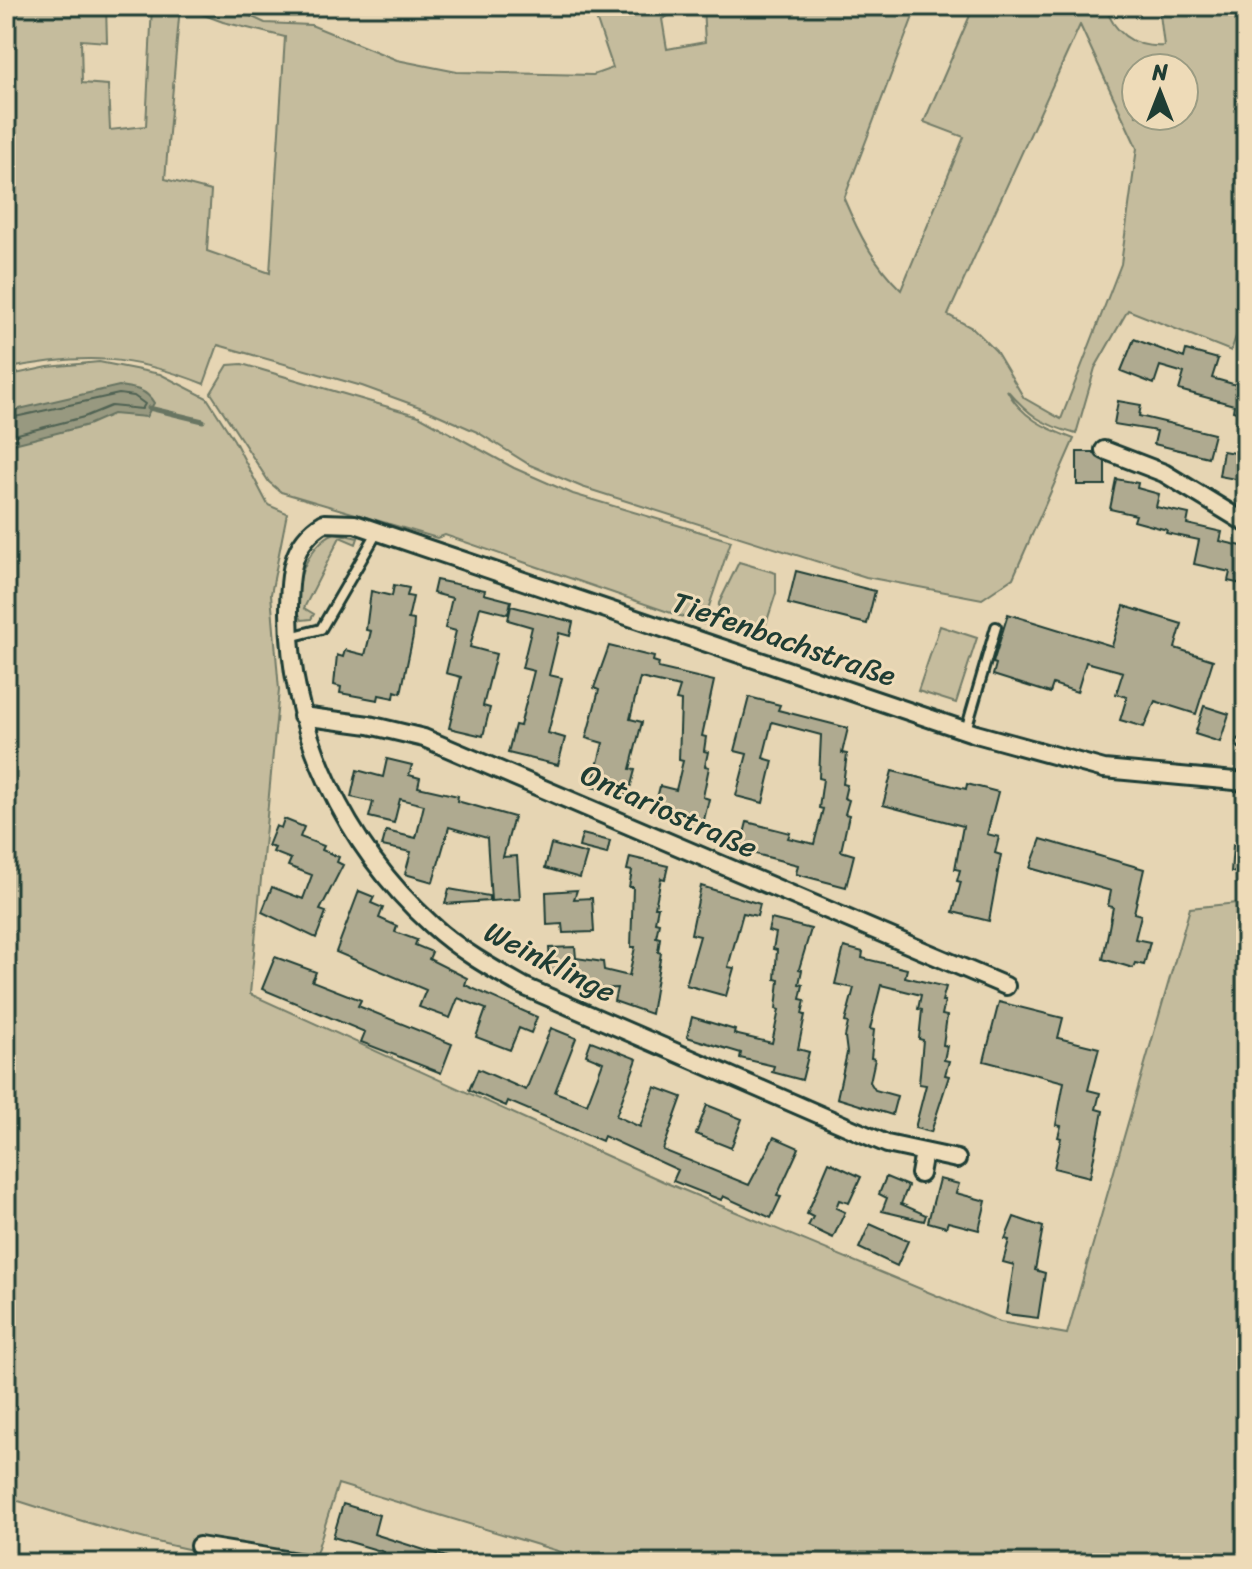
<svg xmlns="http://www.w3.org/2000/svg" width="1252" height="1569" viewBox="0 0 1252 1569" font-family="Sriracha,sans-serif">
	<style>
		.green { fill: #c5bc9d; stroke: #727c68; stroke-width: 2; fill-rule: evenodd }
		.water { fill: #989980; stroke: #687462; stroke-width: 2 }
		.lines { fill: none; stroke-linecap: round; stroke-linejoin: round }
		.shore { stroke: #4f6252; stroke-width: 2 }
		.stream { stroke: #687462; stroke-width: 5 }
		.building { fill: #afaa90; stroke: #1f3d34; stroke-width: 2 }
		.lane-casing { stroke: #1f3d34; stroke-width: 14 }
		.street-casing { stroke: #1f3d34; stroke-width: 22 }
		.lane { stroke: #eedbb8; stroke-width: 8 }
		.street { stroke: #eedbb8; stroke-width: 16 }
		.labels { text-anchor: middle; stroke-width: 6; stroke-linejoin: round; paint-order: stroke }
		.street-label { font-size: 30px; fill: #1f3d34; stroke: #eedbb8 }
	</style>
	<rect width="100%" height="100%" fill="#e6d5b3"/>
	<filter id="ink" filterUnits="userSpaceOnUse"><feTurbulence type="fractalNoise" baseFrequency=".0125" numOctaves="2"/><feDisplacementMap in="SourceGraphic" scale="16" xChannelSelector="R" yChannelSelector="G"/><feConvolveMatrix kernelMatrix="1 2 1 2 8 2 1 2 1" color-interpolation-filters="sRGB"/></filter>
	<g filter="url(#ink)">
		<!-- green -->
		<path class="green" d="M6,6h100l1,36 -26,-2 1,43 26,2 2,45 36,-4 6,-120h77l36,17 46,2 86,35 60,12 136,3 20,-7 -21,-62h96l-26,13 5,30 38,-7 -2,-36h214l-73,193c15,35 30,65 57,91l63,-153 -40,-15 50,-116h131c10,29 29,42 59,40l-5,-40h87v301l-15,44 -103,-41 -33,58 -19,66c-35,-10 -46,-18 -69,-44 14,27 38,38 67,49l-61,139 -31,21 -116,-22 -284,-90 -52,-22 -53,-33 -52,-23 -63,-23 -144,-41 -14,39c-72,-29 -122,-31 -198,-15zM180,6l43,16 62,15 -15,236 -63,-22 4,-60 -46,-12zM1080,25l57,123 -16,116 -60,155 -37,-21 -28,-47 -22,-22 -26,-14zM1184,68v48h-48v-48z
			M99,362l61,12 47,24 27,42 34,65 19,8 -16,81 8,96 -29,304 419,190 331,138 67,12 123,-426 56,-6v661h-649l-259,-79 -25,79c-107,0 -207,-34 -307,-66v-1121l42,-9z
			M242,364l177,52 95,52 59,26 158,47 -28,83 -258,-89 -8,3 -156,-46 -12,-10 -58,-89 17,-28z
			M335,533l23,5 -2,6 -16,-7 -36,71 10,6 -3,5 -9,1c-16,-23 6,-78 33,-87z
			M739,562l37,11v20l-11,34 -47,-9 1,-15z
			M940,626l37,12 -21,65 -38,-12z"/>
		<!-- water -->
		<path class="water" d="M119,386c15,2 27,3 35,17l-8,14 -33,-3 -25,11 -82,21v-34z"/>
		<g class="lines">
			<!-- shore -->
			<path class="shore" d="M6,419l113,-25 15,2 11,8 -3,5 -31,-3 -27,11 -78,20"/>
			<!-- stream -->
			<path class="stream" d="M149,408l54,13"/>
		</g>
		<!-- building -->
		<path class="building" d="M1134,339l50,19 2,-8 32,9 -6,19 28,8 2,-9 4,1v37l-13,-4 1,-6 -55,-15 5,-17 -24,-7 -6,18 -33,-13z
			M1118,401l23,4 -2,11 75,18 -6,23 -54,-13 3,-13 -43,-7z
			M1223,451l23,4v26l-27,-5z
			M1077,452h16l12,10v23h-28z
			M1116,479l22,4 -1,5 22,6 -3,13 33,7 -2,10 35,8 -2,9 26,6v38l-18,-4 2,-9 -36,-8 5,-24 -33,-7 1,-3 -33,-9 2,-6 -26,-6z
			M796,571l79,20 -8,33 -79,-20z
			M436,580l49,10 -1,4 27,7 -3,13 -28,-7 -10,40 26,7 -13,52 7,2 -7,28 -34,-8 12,-51 -15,-4 10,-42 -11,-3 7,-30 -19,-5z
			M394,585l15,3 -2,8 6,1 -5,22 6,1 -1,16 -12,57 -6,-2 -1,7 -15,-3 -1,5 -38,-7 1,-6 -7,-2 3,-30 6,2 2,-7 20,5 6,-24 -5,-1 5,-39 21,5z
			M511,606l62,16 -3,14 -11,-3 -10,42 13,3 -14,55 17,5 -7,27 -50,-12 7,-28 5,1 14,-55 -12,-3 10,-41 -24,-7z
			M1124,606l58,18 -7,24 38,12 -17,54 -41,-13 -11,26 -24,-7 7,-23 -11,-3 7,-22 -37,-10 -9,30 -24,-8 -3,9 -57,-18 3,-11 -3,-1 15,-49 104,32z
			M609,646l45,11 -1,4 6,2 -1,5 56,13 -12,55 4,1 -2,14 4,1 -3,14 4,1 -6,30 6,2 -6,25 -49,-13 6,-25 16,4 7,-29 -4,-1 2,-59 -5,-1 4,-13 -40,-9 -10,41 12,3 -12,47 5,1 -7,26 -36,-9 11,-44 -17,-5 13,-48 -5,-2z
			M749,697l31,8 -2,5 70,18 -6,25 5,1 -4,30 4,1 -3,13 5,2 -4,14 4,1 -8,36 13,4 -8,32 -50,-13 2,-9 -58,-15 7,-28 43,11 -2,5 26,6 9,-35 -4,-1 4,-29 -4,-1 2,-43 -49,-13 -9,36 10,3 -10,42 -27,-7 11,-42 -12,-3z
			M1204,706l25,8 -9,28 -25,-8z
			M387,759l25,6 -3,10 11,3 -2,9 40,9 -1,5 57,16 -11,40 14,-1 3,43 -29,2 -4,-63 -38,-11 -16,55 -28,-8 6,-22 -29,-6 4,-15 30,7 8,-33 -24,-6 -6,24 -25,-6 4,-15 -22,-5 6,-27 26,7z
			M892,771l74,18 1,-5 31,8 -11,42 12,3 -4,16 6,2 -12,66 -36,-9 8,-30 -4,-1 3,-11 -5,-1 8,-43 -80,-21z
			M284,819l20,8 -4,10 24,9 -2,4 17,7 -2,5 6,3 -23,45 6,2 -10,26 -54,-26 10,-25 31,12 9,-24 -24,-9 3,-7 -18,-7 2,-4 -7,-2 8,-20 5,2z
			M582,834l28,7 -3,13 -28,-7z
			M1041,839l103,30 -10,44 7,2 -6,24 15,3 -6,23 -9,-2 -2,5 -30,-9 10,-52 -5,-1 3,-15 -81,-23z
			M551,844l36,10 -7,24 -35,-10z
			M1233,845h13v29l-15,-2z
			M630,857l38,9 -3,13 -4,-1 -6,29h3l-3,15 4,1 -3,14 4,1 -2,14 3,1 -10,61 -37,-13 3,-13 -26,1v-5l-27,-4v-6l-13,1 -2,-27 26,-1 1,11 27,4 1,8 25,6 6,-29h-4l2,-60h-4l3,-16 -5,-1z
			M701,886l59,18 -3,12 -14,-3 -15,54 6,1 -8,28 -40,-11 14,-49 -9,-2z
			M449,889l40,7v5l-44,3z
			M577,890l-3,9 18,-1 2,34 -31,1 -1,-9 -15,1 -1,-33z
			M359,891l15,6 -3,6 12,5 -4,10 18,8 -2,6 22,8 -2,5 17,7 -3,7 38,19 -2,7 72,32 -6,16 -12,-5 -9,22 -34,-13 10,-28 -28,-11 -8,20 -31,-11 7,-17 -90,-38z
			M771,919l40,10 -12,40 3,1 -3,14 4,1 -3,14 5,1 -3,14 3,1 -7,34 11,3 -7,28 -30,-8 2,-6 -34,-8 1,-5 -54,-16 5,-20 43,13 -1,4 38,9 7,-33 -3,-1 3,-29 -4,-1 2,-29 -4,-1 3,-16 -8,-2z
			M844,947l19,5 -1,6 45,11 -2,8 41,10 -4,14h3l-3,14 5,1 -4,29 4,1 -3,14 5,1 -4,14 4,1 -18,56 -16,-4 11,-43 -7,-1 4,-44 -4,-1 3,-29 -4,-1 3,-14 -40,-10 -11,44 4,1 -3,28 4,1 -5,23 5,8 22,6 -5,19 -55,-17 10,-45 -2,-16 3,-14 -3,-1 9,-34 -19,-4z
			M275,957l41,15 -4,9 49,19 -3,6 94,38 -11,29 -80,-31 4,-10 -103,-43z
			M999,1002l64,16 -5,20 41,10 -11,42 12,3 -4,16 7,2 -13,66 -36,-9 7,-30 -3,-1 3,-11 -5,-1 8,-43 -80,-21z
			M551,1028l25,10 -21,54 32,12 16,-42 -17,-7 5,-14 46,18 -21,57 24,11 15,-40 27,10 -19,53 86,35 25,-48 25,11 -22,48 4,1 -10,21 -48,-22 -2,4 -48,-19 5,-11 -74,-34 -2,5 -94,-40 -2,5 -37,-16 9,-21 48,21z
			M707,1105l35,14 -11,29 -35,-14z
			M829,1162l32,15 -12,26 -10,-3 -3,8 9,4 -12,26 -25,-12 5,-9 -6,-3z
			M886,1177l22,9 -7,18 25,11 -2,6 -42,-10 5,-13 -8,-4z
			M939,1179l20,5 -3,9 30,8 -7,29 -31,-8 -2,5 -18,-5z
			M1014,1217l29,10 -8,43 10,3 -7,45 -32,-4 8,-49 -11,-3 6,-22 -4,-1z
			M870,1224l38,17 -11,25 -38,-18z
			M343,1504l36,11 -5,19 82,26v3h-75l3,-11 -51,-15z"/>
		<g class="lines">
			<!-- lane casing -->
			<g class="lane-casing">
				<path id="lane" d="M290,637l31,-8 57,-98
					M966,730l30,-103
					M1242,743l4,1"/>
			</g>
			<!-- street casing -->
			<g class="street-casing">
				<path id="street" d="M1104,450l60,23 82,50
					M302,716l67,9 55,13 582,248
					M957,1159l-70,-15 -364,-158c-32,-18 -64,-36 -91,-61 -87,-79 -142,-194 -143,-312 0,-36 1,-70 35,-90l31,1 621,210 128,35 142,13
					M920,1174l4,-22
					M199,1546l105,17"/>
			</g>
			<!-- lane -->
			<use href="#lane" class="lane"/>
			<!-- street -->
			<use href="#street" class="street"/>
		</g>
	</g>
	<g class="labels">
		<!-- street labels -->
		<g class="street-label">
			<text transform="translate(784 639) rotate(19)" y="10">Tiefenbachstraße</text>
			<text transform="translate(669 811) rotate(24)" y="10">Ontariostraße</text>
			<text transform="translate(550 962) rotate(27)" y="10">Weinklinge</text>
		</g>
	</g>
	<!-- margin -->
	<rect width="1252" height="1569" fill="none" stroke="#eedbb8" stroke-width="32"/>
	<rect x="16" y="16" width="1220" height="1537" fill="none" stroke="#1f3d34" stroke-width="3" filter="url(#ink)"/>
	<!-- north arrow -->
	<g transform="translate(1160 92)"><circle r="38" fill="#eedbb8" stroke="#9b9c83" stroke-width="2"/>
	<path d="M0-6L14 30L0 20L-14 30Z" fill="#1f3d34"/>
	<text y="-12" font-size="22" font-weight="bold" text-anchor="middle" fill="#1f3d34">N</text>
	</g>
</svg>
